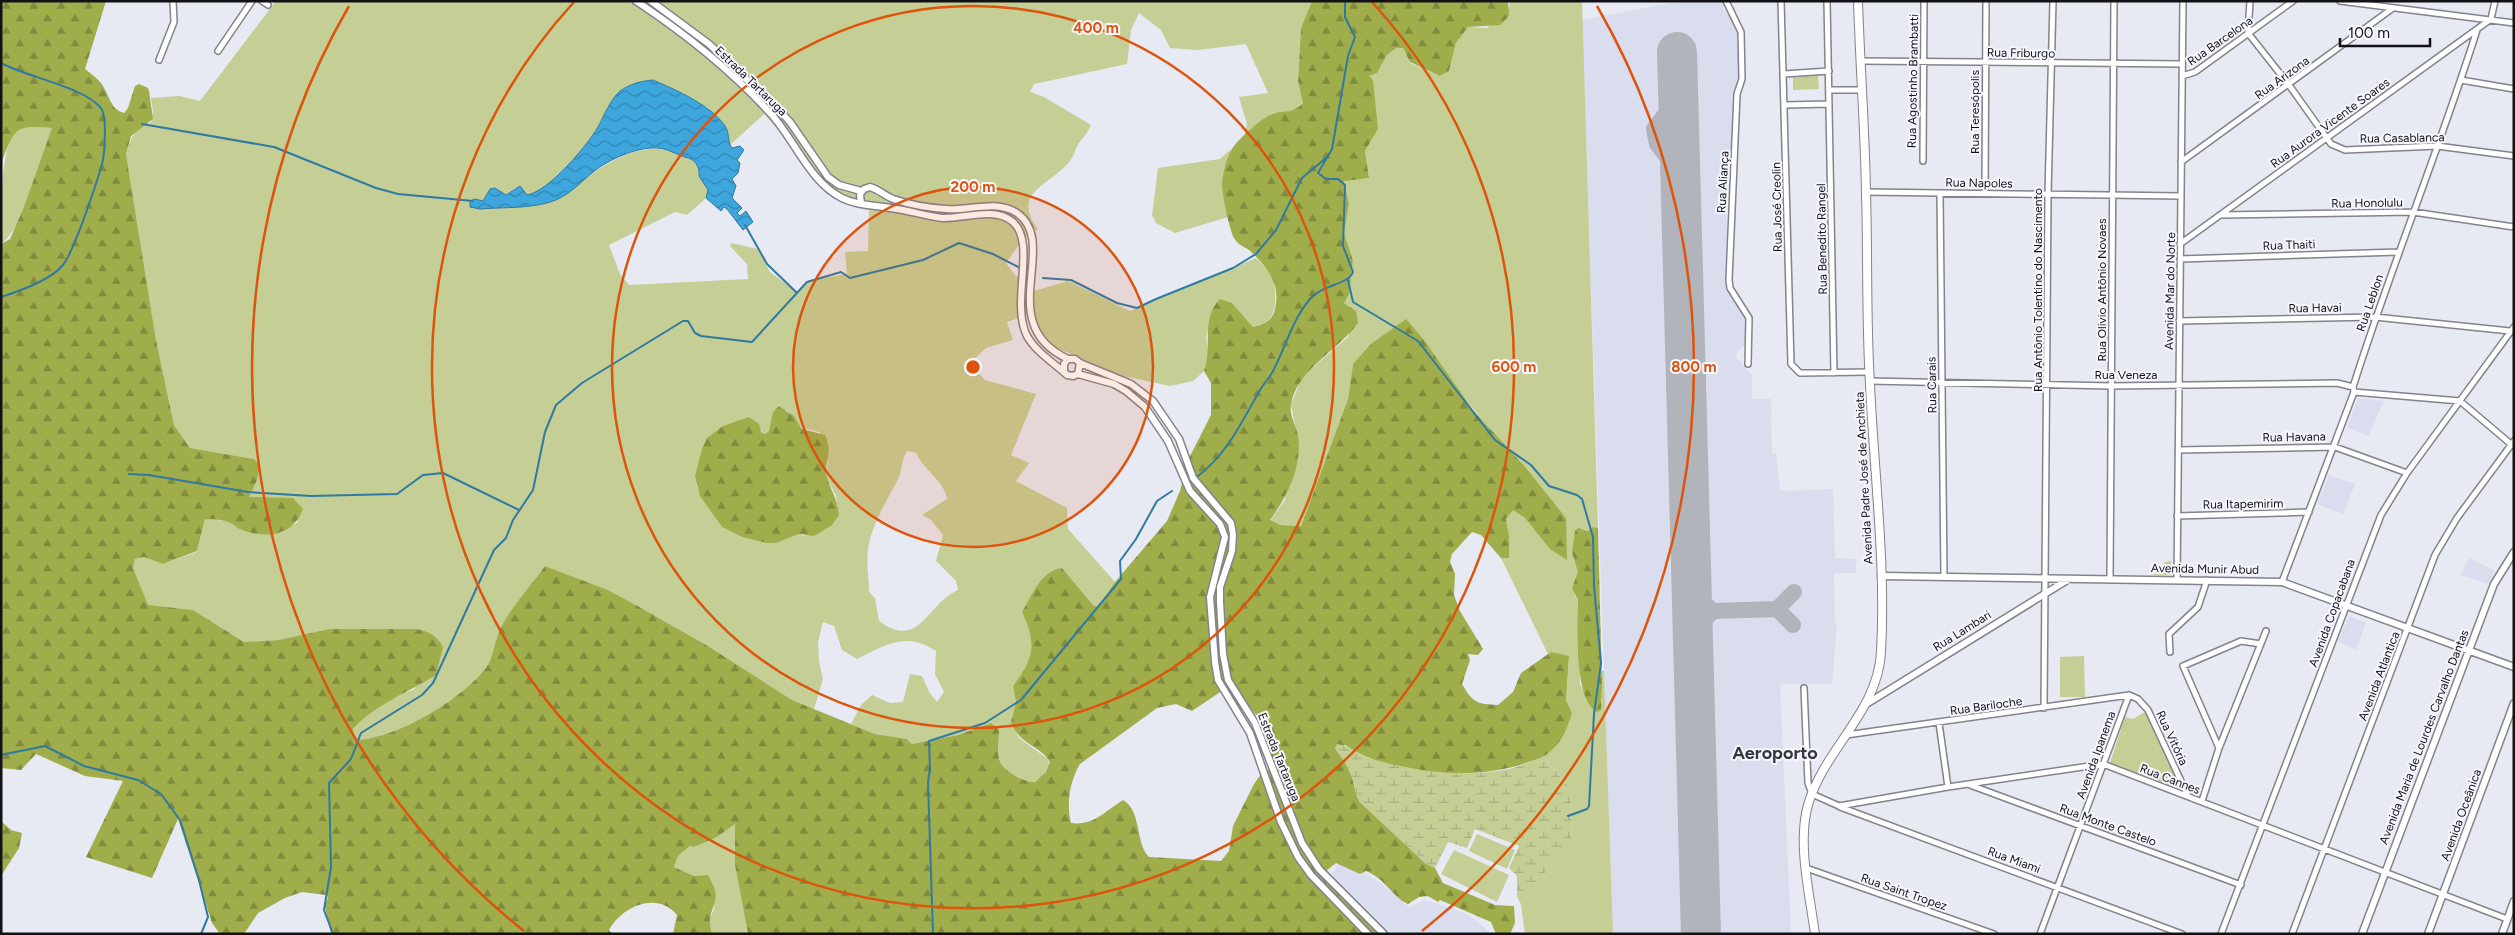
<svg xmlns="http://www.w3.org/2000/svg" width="2515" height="935" viewBox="0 0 2515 935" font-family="Figtree,sans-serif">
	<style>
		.built { fill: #daddee }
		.green { fill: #c4ce95; fill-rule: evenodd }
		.forest { fill: url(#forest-firs); fill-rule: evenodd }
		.wetland { fill: url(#wetland-marsh) }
		.park { fill: url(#park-dots) }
		.water { fill: url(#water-waves); stroke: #307aa1 }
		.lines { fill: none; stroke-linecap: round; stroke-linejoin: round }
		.stream { stroke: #307aa1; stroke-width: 2 }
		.taxiway { stroke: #b2b4bc; stroke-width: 16 }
		.runway { stroke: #b2b4bc; stroke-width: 40 }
		.minor-casing { stroke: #82838c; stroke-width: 8 }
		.tertiary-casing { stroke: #82838c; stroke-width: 9 }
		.secondary-casing { stroke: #82838c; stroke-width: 10 }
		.minor { stroke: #fff; stroke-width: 5 }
		.tertiary { stroke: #fff; stroke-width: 6 }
		.secondary { stroke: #fff; stroke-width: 8 }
		.ring { fill: none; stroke: #dd550c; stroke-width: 2.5 }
		.labels { text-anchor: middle; stroke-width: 4; stroke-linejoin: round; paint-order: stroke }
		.street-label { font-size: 12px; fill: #121216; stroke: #f5f6fe }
		.district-label { font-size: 18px; font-weight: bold; fill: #37383f; stroke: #f5f6fe }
		.centre { fill: #dd550c; stroke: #f5f6fe; stroke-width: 2.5 }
		.ring-label { font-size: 15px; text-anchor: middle; font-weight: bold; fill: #dd550c; stroke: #f5f6fe; stroke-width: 4; stroke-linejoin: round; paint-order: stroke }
	</style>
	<defs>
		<pattern id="forest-firs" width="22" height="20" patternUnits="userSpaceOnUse" patternTransform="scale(1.25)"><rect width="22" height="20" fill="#a0ad4b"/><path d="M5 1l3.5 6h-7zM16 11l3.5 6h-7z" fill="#818b3d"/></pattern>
		<pattern id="wetland-marsh" width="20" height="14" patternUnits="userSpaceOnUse" patternTransform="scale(1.25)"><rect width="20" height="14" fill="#c4ce95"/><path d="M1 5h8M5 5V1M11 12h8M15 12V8" fill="none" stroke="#a7b080"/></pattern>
		<pattern id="park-dots" width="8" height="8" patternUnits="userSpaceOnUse" patternTransform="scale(1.25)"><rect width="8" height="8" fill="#c4ce95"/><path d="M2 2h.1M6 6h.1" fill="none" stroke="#a7b080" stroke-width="1.8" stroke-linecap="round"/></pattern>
		<pattern id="water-waves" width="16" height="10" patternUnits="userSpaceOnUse" patternTransform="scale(1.25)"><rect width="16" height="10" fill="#3da6dd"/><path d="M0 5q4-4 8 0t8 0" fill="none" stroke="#3286b2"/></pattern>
	</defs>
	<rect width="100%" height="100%" fill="#e7e9f3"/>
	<!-- built -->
	<path class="built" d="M1682,1h42l-1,8 16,17v51l-5,18 -4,95 -4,30 2,7 -3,53 3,11 18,26 3,23 -12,12 -1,5 16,18v24h19l1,54h4l4,38 53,-2 2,69 21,1v14h-22l1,52h2l-5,59h-52l11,250h-178l-31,-914z
		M2358,398l26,3 -16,35 -21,-9z
		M2329,475l26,9 -12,30 -26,-10z
		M2469,558l26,13 -7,13 -27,-9z
		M2349,616l17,7 -10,27 -18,-9z
		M1338,864l16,2 25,16 30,25 15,-7 17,5 28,10 23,19h-100l-60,-59z"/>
	<!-- green -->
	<path class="green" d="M276,1h1036l-11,27 -3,53 5,21 -7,8 -23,3 -29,24 3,-13 -8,-27 29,-4 -22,-49 -48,6 -28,-2 -9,-18 -22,-17 -8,17 -4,34 -93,20 -4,8 14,5 47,28c-3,7 -8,13 -13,19 -3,6 -4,12 -8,17 -20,25 -60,31 -32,68l-14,9 -18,25 10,13 17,5 1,10 34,-10 62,30 126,-53c5,6 13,10 16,17 3,5 2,11 3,16 1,19 -1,32 -22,36l-21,-24h-16l-10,34 3,22 -5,12 -11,10 -23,5 -47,-10 -71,-30 -15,-20 -3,-13 -27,9 6,18 -27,8 -16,15 15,17 51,14 -25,61 18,8 -13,18 51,27 1,21 47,53 -17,25 -5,-2 -31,-37 -32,32 -8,12c15,33 12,46 -9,74l3,16 -5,20 8,16 29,21 2,7c-4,5 -10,15 -17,16 -11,0 -31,-13 -34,-24 -2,-8 0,-19 0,-28l-12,-6 -29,11 -46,9 -5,-5 -32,-5 -24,-10 10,-19 11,-10 18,8 13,-1 7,-28 12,2 7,16 8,10 7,-10 -9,-18 1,-23c-30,-20 -50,-6 -79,8l-15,-9 -8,-24 -11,-4 -5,20 1,20 4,17 -9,30 -22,-9 -84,-54 -72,-41 -28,-15 -63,-24c-13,19 -37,46 -46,66 -5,11 -6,27 -13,36 -25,33 -90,72 -132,72l-1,-11c17,-18 38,-32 62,-40v-60h-86l-51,11 -34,2 -51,-32 -45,-4 -15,-38 2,-9 9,-2 19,7 34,-12 8,-33 22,2 14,8 39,4 18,-11 -5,-24h-45l9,-18 2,-16 -5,-5 -64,-11 -16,-23 -18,-85 -30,-186c4,-14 9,-28 25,-31l2,-12 -2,-13 28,-2 21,5zM653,80l55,28 18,19 4,18 34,-31c7,8 14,15 20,23 29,39 33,62 85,73l-1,41 -23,1 2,22 -38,6 -12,12 -27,-20 -12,-23 -27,-6 -1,3 17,18 1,15 -119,6 -9,-11 -11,-29 66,-33 12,3 19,-17 2,-8 -9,-14c1,-11 -5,-16 -14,-20 -48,-22 -83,13 -122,36 -7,4 -16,11 -23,13 -22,4 -48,1 -70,2l1,-6 4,-2 8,2 7,-12 16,6 9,-7 12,7c23,-4 59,-48 71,-68 6,-11 12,-27 22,-36 10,-7 21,-10 33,-11zM787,410l15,18 17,4 9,9 -1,37 9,18 3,19 -35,21 -5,-2 -23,9 -34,-6 -20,-10 -24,-37 -3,-14 4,-11 61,-35 5,4 4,-3 3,-10zM907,451l9,2c8,18 28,27 31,46l-25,16 8,4 13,16 -7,26 20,20 2,9c-32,14 -38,61 -79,31l-4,-23 -6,-6c0,-14 -3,-29 -1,-42 3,-25 19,-49 30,-71 5,-10 3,-19 9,-28z
		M1508,1h74l16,527 -5,-1 -5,4 -4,-2c-17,25 -7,18 -6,42 0,8 -2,17 -3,25l3,4 2,84 10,21 12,-1 -1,-33h3l9,263h-88l-4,-29 37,-49 14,-11 -1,-56 -27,-32 28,-44 -6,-13 3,-43 -18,-5 -3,2 -47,-96h8v-23l-3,-16 7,-10 12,9 11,13 30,-13 -102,-120 -111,-34 -5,35 -47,127 -22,-1 -9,-4 15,-21 12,-66 -6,-29 9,-23 10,-12 38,-33 8,-26 -12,-8 9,-43 -9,-27 5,-29 -5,-24 25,-2 -4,-27 13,-22 -9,-53 8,-3 10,-18 9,-7h7l7,15 30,13 9,-5 7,-28 12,-16 19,1 23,-22z
		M1818,75l1,14 -26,1v-14z
		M33,126l19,2c-7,25 -30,103 -51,116 0,-30 -1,-89 13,-112 5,-5 13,-5 19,-6z
		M1231,149l-9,36 6,32 -53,16 -19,-10 -4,-8 6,-47 62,-9z
		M2084,656l1,41h-25v-40z
		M2145,712l37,78 -72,-27 15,-46 8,2z
		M735,824v41l13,69h-36l-3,-15 5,-9 -6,-35 -14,1 -20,-9 4,-11 12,-10 4,1 23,-10z
		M1477,834l38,16 -8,19 -38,-18z
		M1454,850l55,25 -12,27 -56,-28z"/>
	<!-- forest -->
	<path class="forest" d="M1,1h105l-21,68c5,4 11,8 15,13 9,10 9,27 24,31l4,-5 7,-22 4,-2 9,4 1,3 4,28 -22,17 -5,18 30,186 18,85 16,23 64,11 6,6 -3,15 -8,17 44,1 10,11c-10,27 -36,30 -61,21 -5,-2 -9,-6 -14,-8 -6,-3 -16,-2 -23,-3l-8,32 -34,13 -19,-7 -9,2 -2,9 15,37 45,5 51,32 34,-2 51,-11h86c14,2 21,6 28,18l-7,28c-29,18 -60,29 -83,54l1,11c41,0 107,-40 132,-72 7,-9 8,-25 13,-36 10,-23 31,-45 46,-66l63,24 28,15 72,41 84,54 83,34 32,5 5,5 46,-9 33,-12 8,7c0,9 -2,20 0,29 4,12 24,23 36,23l11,-10 4,-10c-10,-17 -31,-17 -39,-40l5,-20 -3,-16c21,-28 24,-41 9,-74 11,-17 18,-41 40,-44l31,37 5,2 17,-25 52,-61 13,-30 7,-29 24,-47v-32l-7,-12c9,-23 -4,-52 16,-72l12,4 21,24c11,-2 20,-7 22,-18 6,-27 -8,-42 -26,-59 -6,-4 -11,-5 -15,-12 -5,-10 -11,-40 -12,-52 0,-9 5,-30 10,-37 5,-9 30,-31 40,-35 14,-5 19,1 31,-11l-5,-22 3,-53 11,-27h196l1,15 -9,9 -32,2 -12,16 -7,28 -9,5 -30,-14 -7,-14h-7l-9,7 -10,18 -8,3 4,4 5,49 -13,22 4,27 -25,3 5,23 -5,29 9,27 -4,34 -5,9 12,8 2,12c-19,27 -62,47 -67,82 -2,10 5,20 7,30 5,30 -11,62 -28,85l10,5 21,1 47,-127 5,-35 18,-20 35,-25 18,21 49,70 53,58 40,50 1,42 -17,-11 -25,-31 -12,-8 -7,9 3,16v23h-8l-20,-23 -9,-3 -20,22 -2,8 5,12 -1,21 6,16 23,38 -5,6 -10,-1 2,6 -8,24c11,19 15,20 36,21l15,-13 8,-19 30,-21 18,4 -3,44 6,13c-5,16 -10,30 -25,41 -5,5 -14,6 -21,9 -51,18 -136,13 -181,-18l-10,3c5,7 11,15 15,24 5,11 4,20 10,30l65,61 10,5 8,15 52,22 19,1 1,17 -5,11h-14l-5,-12 -51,-22 -2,2 -10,-6 -9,1 -11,7c-16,-7 -22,-25 -42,-33l-6,3 -24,-11 -10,8 19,25 38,38h-635l-13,-69v-41l-18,13 -23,10 -4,-1 -12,10 -4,11 20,9 14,-1c13,23 7,21 2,43 -1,4 1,11 2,16h-39l4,-19c-20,-25 -56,-8 -68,15l3,4h-281l-6,-27 3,-10 -2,-2 -24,-3 -17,6 -27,15 -14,21h-24l-8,-11 -34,-104 -26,59 -66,-21 37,-76 -38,-5 -49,-22 -15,16 -20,-2v-524l9,-5 14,-32 28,-79c-39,-3 -36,0 -51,35zM1232,684l9,13 29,34 -2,16 6,20 -13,7 -7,10 -21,42 -4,25 -8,10 -72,-4c-14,-14 -7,-46 -26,-57 -18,11 -29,26 -52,23 -5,-19 -1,-43 9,-59l77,-56 19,-4 16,7z
		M779,406l15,10 8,13 23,6c9,18 -2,27 2,42 4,14 11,23 12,38l-7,10 -18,11 -15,-2 -23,9h-9l-25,-6 -20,-10 -22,-31 -5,-20 7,-27 5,-11 16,-12 26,-9 10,7 2,8 4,2 4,-3 4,-19z
		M1593,527l5,1 4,159 -1,23 -4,2c-24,-13 -19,-87 -19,-112l-6,-12 6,-16 -6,-20 3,-21 3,-3 10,3z
		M1,821l10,9 11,3 -3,15 -18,28z"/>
	<!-- wetland -->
	<path class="wetland" d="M1337,744c13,2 23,12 38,16 42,11 86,18 129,10 13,-2 27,-9 40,-13l27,32 1,56 -14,11 -37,49 -4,-9v-20l-8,-8 10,-22 -44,-17 -8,19 -19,-6 -13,26 -10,-5 -65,-61c-6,-10 -5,-19 -10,-30 -4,-9 -10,-16 -15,-24z"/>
	<!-- park -->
	<path class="park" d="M2171,561v14h-17l11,-13z"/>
	<!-- water -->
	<path class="water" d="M653,80c23,10 58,25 72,46 5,7 2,16 7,22l8,-2 4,4 -7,10 3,3 -2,10 -6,6 4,7 -4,12 10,10 -5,5 3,3 6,-5 7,11 -10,8 -16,-21 -3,-2 -3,4 -15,-13 2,-8 -9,-14c1,-11 -5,-17 -14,-19 -10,-3 -18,-9 -29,-9 -20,-1 -48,12 -63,24 -12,10 -23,22 -37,28 -22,9 -52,7 -76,9l-10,-2v-6l5,-2 8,2 7,-12 5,-1 11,7 14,-9 7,9c22,-4 59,-48 71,-68 6,-11 12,-27 22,-36 10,-7 21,-10 33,-11z"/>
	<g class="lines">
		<!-- stream -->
		<path class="stream" d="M1,63c28,15 81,23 100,45 6,8 4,45 1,56 -5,18 -29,91 -40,102 -13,15 -42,25 -61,31
			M142,124l132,23 102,41 22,6 75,7
			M745,225l22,39 29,28
			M1043,278l28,2 46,23 20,5 19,-9 77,-31 23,-14 20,-24 26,-52 24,-20
			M1348,280l5,22 65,39 77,99 36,25 18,21 28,9 5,4 11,38 1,49 7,77 -7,51 -5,92 -2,3 -19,7
			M129,474l20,1 99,17 63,4 86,-2 26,-19 20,-2 76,37
			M1198,476c30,-23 44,-55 62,-86 5,-8 12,-15 15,-23 11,-22 18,-48 35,-68 13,-15 38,-14 43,-27l-10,-26 2,-61 -7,-6h-12l-8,-6 14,-24 16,-93 7,-19 -10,-20v-16
			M1,755l44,-9 39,20 54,14 23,14 19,26 19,60 9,37 -7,17
			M333,934l-9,-24 7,-43 -2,-84 22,-24 10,-26 61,-38 11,-12 61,-133 12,-12 7,-18 20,-30 12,-58 11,-27 26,-22 101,-62h5l7,12 6,3 51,6 55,-60 34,-10 9,6 73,-18 36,-17 34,11 27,14
			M933,934l-5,-152 2,-13 -1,-28 56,-18 36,-23 100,-121 -1,-18 16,-22 21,-38 15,-10"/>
		<!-- taxiway -->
		<path class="taxiway" d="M1678,111l-15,6 -9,12 3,15 18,24 6,24
			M1691,577l7,20 15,14 64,-2 17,-17
			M1777,609l16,16
			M1693,646l6,-21 14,-14"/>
		<!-- runway -->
		<path class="runway" d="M1677,52l24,882"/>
		<!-- minor casing -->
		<g class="minor-casing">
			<path id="minor" d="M262,1l6,4
				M1726,1l15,31 1,47 -5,15 -8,186 1,8 19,30 -1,46
				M1781,1l10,363 9,9 69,-1
				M1827,1l7,372
				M2250,1l-2,32 41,52 42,59 14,6 92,-4 77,10
				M2340,1l174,22
				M218,51l34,-50
				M159,60l15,-38 -1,-21
				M1860,61l322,3
				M1784,74l45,-3
				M2182,76l13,-4 98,-71
				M2461,80l53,9
				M1829,90h32
				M1785,105l44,-1
				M1923,161l1,-160
				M2181,162l212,-154
				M1866,192l315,4
				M1940,193l4,384
				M1985,193l1,-192
				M2220,215l193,-3 101,15
				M2180,244l311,-225 4,-18
				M2180,259l219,-7
				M2179,321l196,-4 135,14
				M1870,381l241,5 226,-3 16,4
				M2354,392l106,9 52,44
				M2178,450l157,-3 72,26
				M2177,516l132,-4
				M2110,579l4,-578
				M2177,580l6,-579
				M2282,582l72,-190 -1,-5c38,-120 86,-237 124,-357
				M2170,652l-1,-18 29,-27 9,-27
				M1804,688l4,95 4,11 27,12 109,-19 155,-23 404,155
				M2129,695l9,4 10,11 40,86
				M2044,708l4,-514 5,-193
				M1939,723l9,64
				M1846,735l283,-40
				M2219,748l-36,-82 58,-25 20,3
				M1970,785l271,100
				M2202,801l17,-53 47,-117
				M1840,807l342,127
				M1806,868l188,66
				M2040,934l89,-239
				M2221,934l160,-419 26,-42 107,-146
				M2292,934l143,-379 22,-37 57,-77"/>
		</g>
		<!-- tertiary casing -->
		<g class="tertiary-casing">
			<path id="tertiary" d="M636,1c50,33 96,70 136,114 23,26 38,67 70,83 16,8 32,7 48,10 18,2 35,8 52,10 22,1 52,-12 71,4 24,22 -3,80 14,114 9,16 27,27 40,39l6,1 5,-2 2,-11 -5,-4h-7l-4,5v7
				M651,1l58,43 68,64 13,14 38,55 11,8 22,6
				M861,204l-1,-10 4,-5 6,-2c8,2 15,9 23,12 15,5 36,9 53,10 23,2 50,-10 71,4 44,31 -25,111 51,146
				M1080,363l51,21 22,17 26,38 14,39 38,45 2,11 -1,17 -12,36v15l3,52 5,26 27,43 47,120 17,26 65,65
				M1078,374l36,10 12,7 19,16 23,34 22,50 30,33 5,13 -15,60 5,65 3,18 32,53 31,89 17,35 13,18 57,59
				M1881,576l401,6 232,85
				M1868,703l201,-124
				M2362,934l132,-350 20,-32
				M2428,934l86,-231
				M2502,934l12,-33"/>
		</g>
		<!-- secondary casing -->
		<g class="secondary-casing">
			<path id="secondary" d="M1815,934c-5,-38 -18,-91 -7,-129 16,-56 70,-93 73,-153 5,-89 -7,-179 -11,-268 -4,-64 -2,-128 -4,-191 -1,-64 -6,-128 -8,-192"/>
		</g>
		<!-- minor -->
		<use href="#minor" class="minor"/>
		<!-- tertiary -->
		<use href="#tertiary" class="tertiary"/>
		<!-- secondary -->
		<use href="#secondary" class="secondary"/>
	</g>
	<!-- distance rings -->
	<circle cx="973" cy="367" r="180" fill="#dd550c" fill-opacity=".12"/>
	<g class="ring">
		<circle cx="973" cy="367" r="180"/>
		<circle cx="973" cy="367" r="361"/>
		<path d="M1372 2A541 541 0 1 1 574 2"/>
		<path d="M524 931A721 721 0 0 1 349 6M1597 6A721 721 0 0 1 1422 931"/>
	</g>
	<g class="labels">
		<!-- street labels -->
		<g class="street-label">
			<text transform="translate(2220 41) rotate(-35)" y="4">Rua Barcelona</text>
			<text transform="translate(2021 53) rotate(1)" y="4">Rua Friburgo</text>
			<text transform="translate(2282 78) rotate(-36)" y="4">Rua Arizona</text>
			<text transform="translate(751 81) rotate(44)" y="4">Estrada Tartaruga</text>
			<text transform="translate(1913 81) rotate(-89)" y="4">Rua Agostinho Brambatti</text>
			<text transform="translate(1975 112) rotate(-90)" y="4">Rua Teresópolis</text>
			<text transform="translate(2330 123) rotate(-36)" y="4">Rua Aurora Vicente Soares</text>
			<text transform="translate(2402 138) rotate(-1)" y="4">Rua Casablanca</text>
			<text transform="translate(1723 182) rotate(-87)" y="4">Rua Aliança</text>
			<text transform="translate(1979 183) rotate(1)" y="4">Rua Napoles</text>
			<text transform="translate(2367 203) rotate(-1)" y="4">Rua Honolulu</text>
			<text transform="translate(1777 207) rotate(-91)" y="4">Rua José Creolin</text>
			<text transform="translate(1822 239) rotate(-91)" y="4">Rua Benedito Rangel</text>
			<text transform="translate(2289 245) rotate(-2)" y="4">Rua Thaiti</text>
			<text transform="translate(2038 290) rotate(-90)" y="4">Rua Antônio Tolentino do Nascimento</text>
			<text transform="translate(2102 290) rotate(-90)" y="4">Rua Olivio Antônio Novaes</text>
			<text transform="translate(2170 291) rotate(-89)" y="4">Avenida Mar do Norte</text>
			<text transform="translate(2370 303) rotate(-71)" y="4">Rua Leblon</text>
			<text transform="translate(2315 308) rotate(-1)" y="4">Rua Havai</text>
			<text x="2126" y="379">Rua Veneza</text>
			<text transform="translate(1932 385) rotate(-91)" y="4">Rua Carais</text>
			<text transform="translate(2294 437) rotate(-1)" y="4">Rua Havana</text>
			<text transform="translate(1864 478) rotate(-93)" y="4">Avenida Padre José de Anchieta</text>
			<text transform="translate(2243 504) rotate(-1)" y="4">Rua Itapemirim</text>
			<text transform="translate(2205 569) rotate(1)" y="4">Avenida Munir Abud</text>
			<text transform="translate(2332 613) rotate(-70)" y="4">Avenida Copacabana</text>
			<text transform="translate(1962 631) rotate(-32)" y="4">Rua Lambari</text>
			<text transform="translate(2379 676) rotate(-69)" y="4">Avenida Atlantica</text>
			<text transform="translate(1986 706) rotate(-8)" y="4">Rua Bariloche</text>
			<text transform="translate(2424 737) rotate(-69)" y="4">Avenida Maria de Lourdes Carvalho Dantas</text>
			<text transform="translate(2172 738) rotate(65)" y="4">Rua Vitória</text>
			<text transform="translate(2096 755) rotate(-70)" y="4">Avenida Ipanema</text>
			<text transform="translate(1279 757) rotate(68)" y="4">Estrada Tartaruga</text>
			<text transform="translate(2170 779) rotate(21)" y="4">Rua Cannes</text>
			<text transform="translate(2461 815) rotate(-70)" y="4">Avenida Oceânica</text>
			<text transform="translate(2108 825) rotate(20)" y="4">Rua Monte Castelo</text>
			<text transform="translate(2014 860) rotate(20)" y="4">Rua Miami</text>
			<text transform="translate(1904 892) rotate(19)" y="4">Rua Saint Tropez</text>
		</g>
		<!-- district labels -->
		<g class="district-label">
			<text x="1775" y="759">Aeroporto</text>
		</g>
	</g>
	<circle cx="973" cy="367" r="8" class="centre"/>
	<g class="ring-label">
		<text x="1096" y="33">400 m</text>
		<text x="973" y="192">200 m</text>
		<text x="1514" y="372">600 m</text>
		<text x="1694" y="372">800 m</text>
	</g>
	<!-- border -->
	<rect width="2515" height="935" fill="none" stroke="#121216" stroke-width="5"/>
	<!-- scale -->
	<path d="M2340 38v8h90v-8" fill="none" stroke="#121216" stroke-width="2.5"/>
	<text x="2348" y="38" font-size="15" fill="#121216" stroke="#f5f6fe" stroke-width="4" paint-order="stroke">100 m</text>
</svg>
